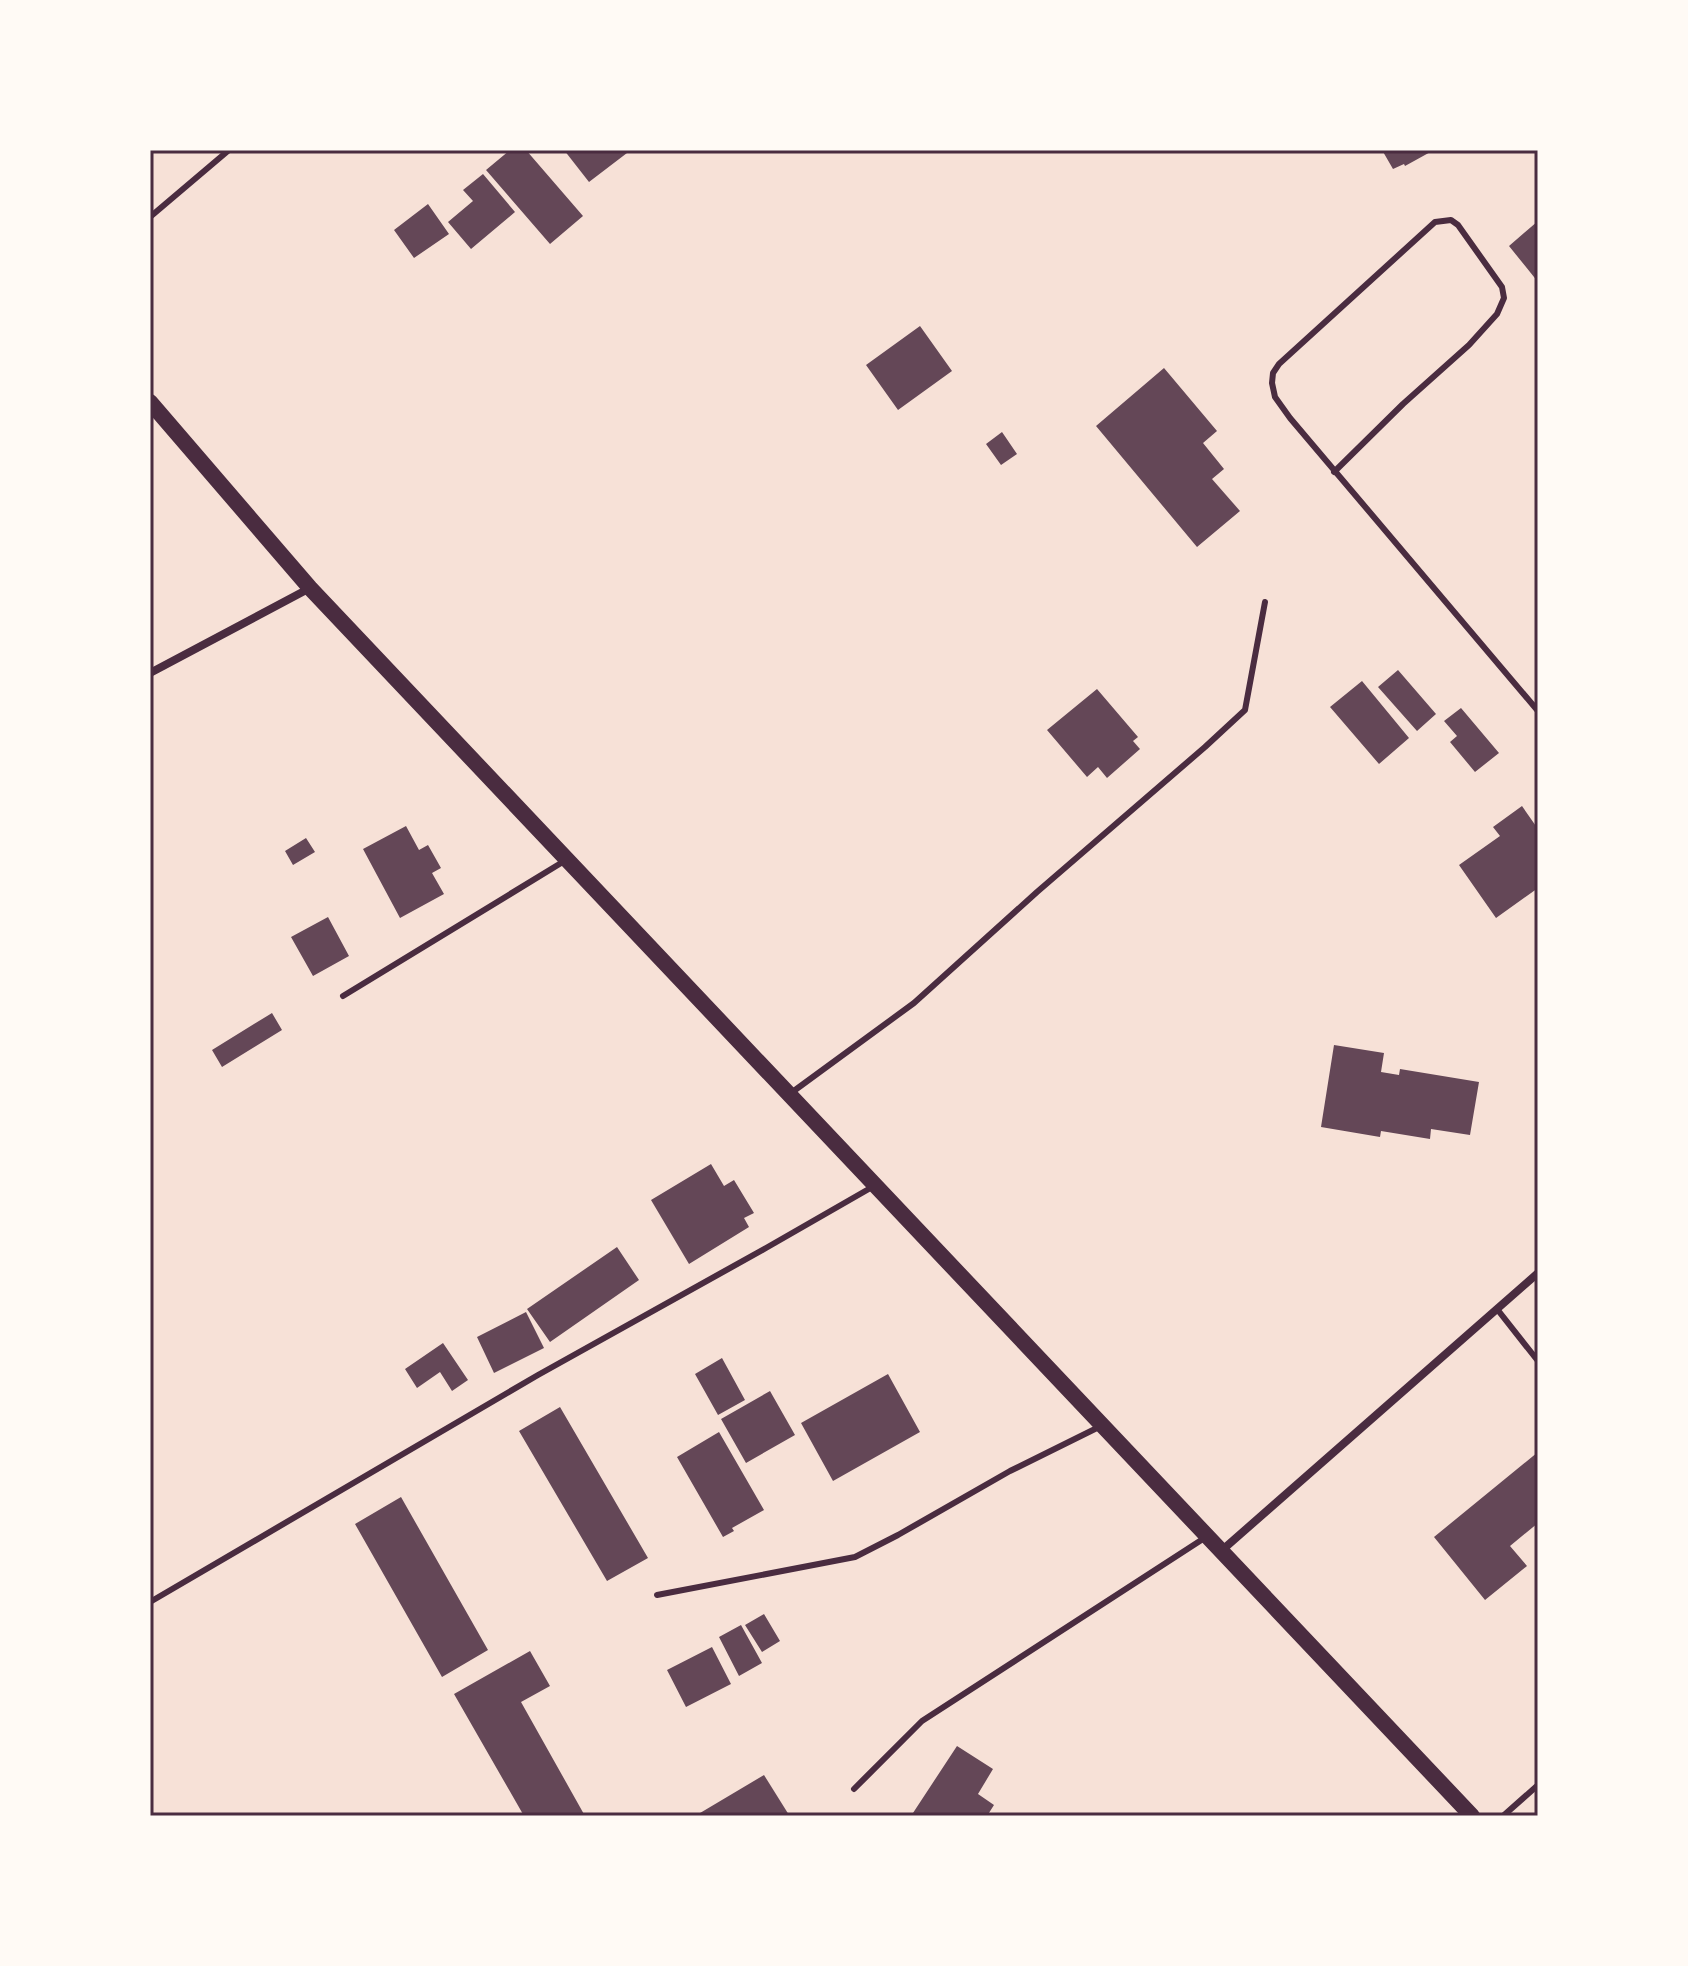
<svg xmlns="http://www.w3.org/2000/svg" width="1688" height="1966" viewBox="0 0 1688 1966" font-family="Barlow,sans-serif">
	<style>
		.building { fill: #644757 }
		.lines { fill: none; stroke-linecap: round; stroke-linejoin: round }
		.service { stroke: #4a2c40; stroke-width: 6 }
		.minor { stroke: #4a2c40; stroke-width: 8 }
		.secondary { stroke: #4a2c40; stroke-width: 16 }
		.neatline { fill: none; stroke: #4a2c40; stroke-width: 3 }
	</style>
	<rect width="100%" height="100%" fill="#f7e1d7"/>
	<!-- building -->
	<path class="building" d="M510,150h16l57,66 -33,28 -64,-74z
		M564,150h61l2,3 -38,29z
		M1382,150h52l-29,16 -1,-2 -11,5z
		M483,174l32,38 -44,37 -23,-27 25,-21 -10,-11z
		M428,204l21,30 -35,24 -20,-28z
		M1538,221v61l-29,-36z
		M920,326l32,45 -54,39 -32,-45z
		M1164,368l53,63 -14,12 21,26 -12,10 28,32 -43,36 -101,-121z
		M1002,432l15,22 -16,11 -15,-21z
		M1398,670l38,44 -19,17 -39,-44z
		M1362,681l47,57 -30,26 -49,-57z
		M1097,689l41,48 -5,4 7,8 -33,29 -9,-11 -11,10 -40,-47z
		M1461,708l38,45 -24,19 -25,-30 7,-6 -13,-15z
		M1522,806l16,23v16l-2,2 2,3v38l-42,30 -37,-53 41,-29 -7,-9z
		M406,826l13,24 9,-5 13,23 -9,5 12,21 -44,24 -37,-69z
		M306,838l9,14 -22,13 -8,-14z
		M328,917l21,39 -36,20 -22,-39z
		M272,1013l10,17 -60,37 -10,-17z
		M1334,1045l50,8 -3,19 18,3 1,-6 79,13 -9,53 -39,-6 -1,10 -49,-8 -1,6 -59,-10z
		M711,1164l13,22 10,-6 20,33 -10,5 5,9 -60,37 -38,-64z
		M617,1247l22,33 -89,62 -23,-33z
		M526,1312l18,36 -50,25 -17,-36z
		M443,1343l25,37 -16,11 -12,-19 -23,16 -12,-19z
		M722,1358l23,42 -27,15 -23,-41z
		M888,1374l32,58 -87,49 -32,-58z
		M770,1391l25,44 -49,28 -25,-44z
		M560,1407l88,151 -41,23 -88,-150z
		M719,1432l45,78 -32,18 2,3 -11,6 -46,-80z
		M1538,1452v71l-28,23 17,20 -42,34 -51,-63z
		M401,1497l87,153 -46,27 -87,-153z
		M764,1614l16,27 -18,11 -17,-27z
		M741,1625l21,38 -23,13 -20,-39z
		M712,1647l19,37 -45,23 -19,-37z
		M530,1651l20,35 -29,16 64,114h-61l-70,-122z
		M957,1746l36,23 -15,25 16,11 -7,11h-76z
		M764,1775l25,40 -2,1h-92z"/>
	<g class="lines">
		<!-- service -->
		<path class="service" d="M150,217l79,-67
			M1334,472l69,-68 66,-59 28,-31 7,-16 -2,-11 -44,-62 -7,-5 -16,2 -156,142 -6,9 -1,10 3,14 15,21 248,293
			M343,996l223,-136
			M791,1093l123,-90 123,-111 168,-145 40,-37 20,-108
			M1497,1309l41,52
			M657,1595l198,-38 43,-22 112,-64 91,-45
			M150,1602l388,-227 228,-127 108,-62
			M854,1789l68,-68 284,-184
			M1503,1816l35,-31"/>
		<!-- minor -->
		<path class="minor" d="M150,673l160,-85
			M1220,1552l318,-279"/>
		<!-- secondary -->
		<path class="secondary" d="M150,402l160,186 1162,1228"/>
	</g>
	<!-- border -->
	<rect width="1688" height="1966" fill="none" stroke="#fffaf5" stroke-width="304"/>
	<rect x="152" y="152" width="1384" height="1662" class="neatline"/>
</svg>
